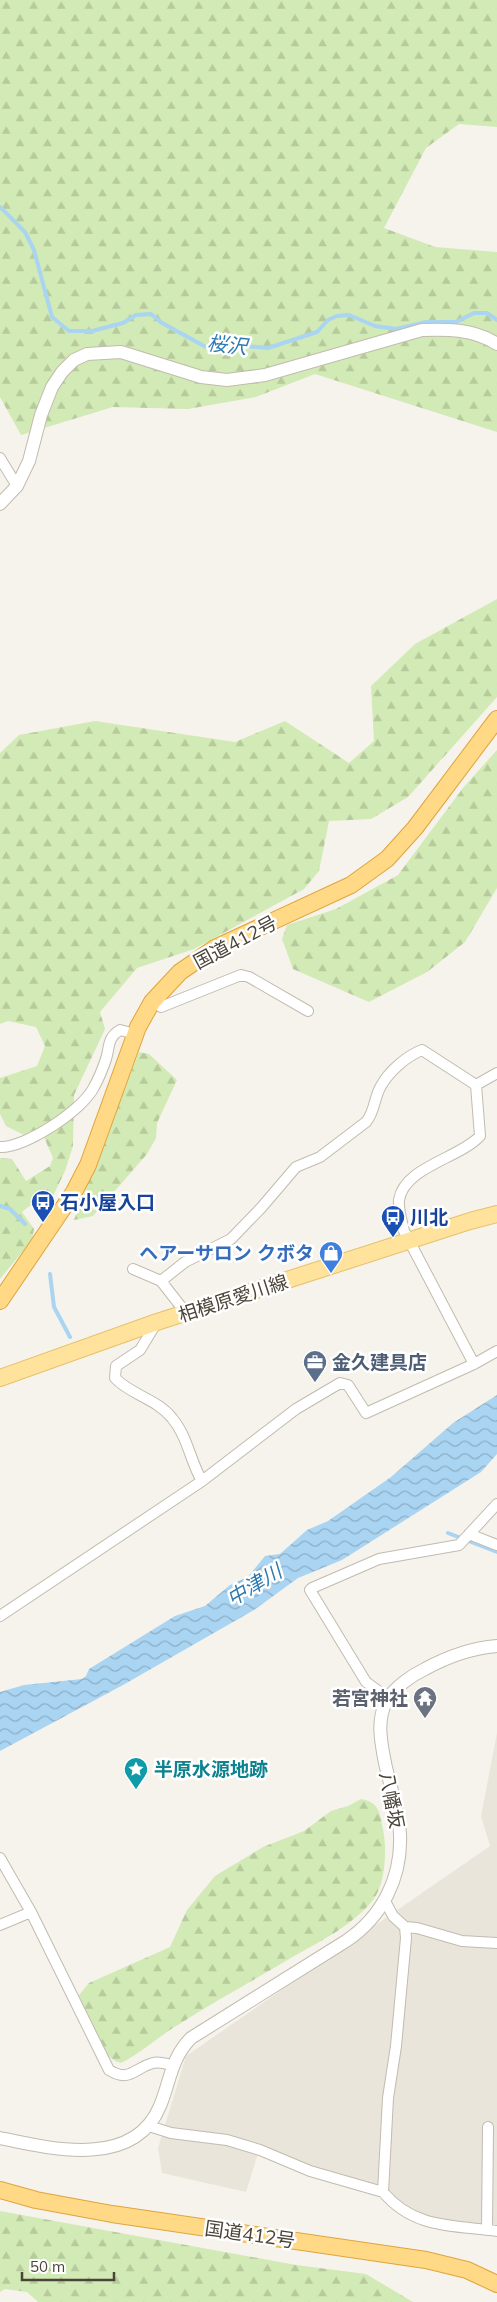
<svg xmlns="http://www.w3.org/2000/svg" width="497" height="2302" viewBox="0 0 497 2302" font-family="Mulish,'Noto Sans JP',sans-serif">
	<style>
		.residential { fill: #eae5da }
		.forest { fill: url(#forest-firs) }
		.water { fill: url(#water-waves) }
		.lines { fill: none; stroke-linecap: round; stroke-linejoin: round }
		.stream { stroke: #a9d4f2; stroke-width: 4 }
		.minor-casing { stroke: #c2bbae; stroke-width: 12 }
		.tertiary-casing { stroke: #c2bbae; stroke-width: 14 }
		.primary-casing { stroke: #e6c16a; stroke-width: 18 }
		.trunk-casing { stroke: #e0a43c; stroke-width: 18 }
		.minor { stroke: #fff; stroke-width: 10 }
		.tertiary { stroke: #fff; stroke-width: 12 }
		.primary { stroke: #ffe39c; stroke-width: 16 }
		.trunk { stroke: #ffd985; stroke-width: 16 }
		.labels { text-anchor: middle; stroke-width: 5; stroke-linejoin: round; paint-order: stroke }
		.street-label { font-size: 19px; fill: #4b4439; stroke: #fff }
		.transit-label { font-size: 19px; font-weight: bold; fill: #164399; stroke: #fff; text-anchor: start }
		.shop-label { font-size: 19px; font-weight: bold; fill: #366cbe; stroke: #fff; text-anchor: end }
		.service-label { font-size: 19px; font-weight: bold; fill: #4e5e75; stroke: #fff; text-anchor: start }
		.worship-label { font-size: 19px; font-weight: bold; fill: #5b616d; stroke: #fff; text-anchor: end }
		.culture-label { font-size: 19px; font-weight: bold; fill: #0d838f; stroke: #fff; text-anchor: start }
		.water-label { font-size: 20px; font-style: italic; fill: #2e7ab2; stroke: #fff }
	</style>
	<defs>
		<pattern id="forest-firs" width="22" height="20" patternUnits="userSpaceOnUse" patternTransform="scale(1.25)"><rect width="22" height="20" fill="#d2eab5"/><path d="M5 1l3.5 6h-7zM16 11l3.5 6h-7z" fill="#b6ca9c"/></pattern>
		<pattern id="water-waves" width="16" height="10" patternUnits="userSpaceOnUse" patternTransform="scale(1.25)"><rect width="16" height="10" fill="#a9d4f2"/><path d="M0 5q4-4 8 0t8 0" fill="none" stroke="#8caec5"/></pattern>
	</defs>
	<rect width="100%" height="100%" fill="#f6f3ec"/>
	<!-- residential -->
	<path class="residential" d="M497,1733v500l-50,-2 -64,-39 -124,-42 -13,42 -84,-19 -4,-25 28,-92 304,-210 -9,-30z"/>
	<!-- forest -->
	<path class="forest" d="M0,0h497v127l-38,-3 -33,24 -42,80 51,19 62,5v180l-182,-58 -59,23 -68,12 -75,-2 -92,28 -21,-38z
		M497,599v98l-89,100 -37,22 -42,2 -10,50 -15,18 -110,60 -57,19 -37,44 5,17 -31,66 -1,51 -8,25 -12,25 -15,3 -16,13 12,17 -2,11 -32,39v-121l12,1 14,22 24,-15 3,-8 -13,-30 -16,7 -18,-9 -6,-12v-36l37,-12 8,-20 -9,-19 -28,-6 -8,3v-271l19,-18 76,-14 140,21 50,-21 64,42 25,-22 -3,-55 44,-42z
		M497,750v138l-32,54 -38,30 -58,30 -76,-33 -11,-30 5,-14 49,-16 62,-34 65,-87z
		M139,1052l10,2 28,26 -20,43 -1,15 -9,16 -54,62 -19,4z
		M361,1799c18,3 19,14 22,30 4,20 3,54 -10,71 -19,24 -50,40 -77,55 -38,23 -78,44 -115,68 -21,12 -38,29 -60,40 -26,-7 -33,-45 -42,-68l10,-12 81,-36 17,-37 28,-34 48,-29 41,-16 27,-20 17,-5z
		M0,2211l296,54 70,9 47,28h-375l-11,-10 -22,-3 -5,3z"/>
	<!-- water -->
	<path class="water" d="M497,1395v59l-16,18 -139,88 -44,18 -44,32 -131,75 -123,66v-59l24,-7 58,-6 4,-3 3,-7 86,-53 30,-10 25,-21 18,-8 17,-21 15,-2 27,-24 21,-9 63,-44 62,-54z"/>
	<g class="lines">
		<!-- stream -->
		<path class="stream" d="M0,207l25,25 9,18 18,67 17,14h23l31,-8 13,-8 15,-1 11,9 44,24 27,-2 35,3 49,-16 11,-12 9,-4 12,-1 26,11 21,3 30,-7h30l18,-9h13l10,7
			M0,1206l10,3 15,15
			M50,1274l4,33 16,30
			M448,1533l49,19"/>
		<!-- minor casing -->
		<g class="minor-casing">
			<path id="minor" d="M0,458l17,28
				M152,1002l9,5 80,-32 8,2 59,34
				M476,1085l4,51c-20,22 -76,31 -81,64 -1,10 3,21 5,31l70,133 23,-13
				M0,1147c25,1 83,-37 94,-60 5,-9 9,-19 12,-28 4,-13 1,-21 14,-29l15,4
				M133,1269l28,12 25,32
				M161,1281l24,-19 46,-23 30,-31 35,-41 24,-10 46,-35c9,-10 8,-25 15,-36 8,-15 26,-30 41,-36l54,35 21,-12
				M157,1322l-17,28 -24,16 -1,12c16,17 42,21 57,40 16,19 18,43 30,63l94,-72 44,-26 8,2 18,28 108,-49
				M469,1534l28,11
				M0,1616l202,-135
				M388,1698l-22,-16 -56,-92 2,-2 67,-29 80,-14 38,-41
				M0,1858l31,54 78,158c21,13 25,-2 44,-7 6,-2 13,1 19,2
				M385,1901l8,15 12,11
				M0,1925l31,-13
				M149,2126l22,7 56,7 33,10 50,21 73,21 5,-94 8,-52 10,-108 -1,-11 12,1 45,13 35,2
				M383,2192c31,37 70,33 114,39
				M487,2230l1,-103"/>
		</g>
		<!-- tertiary casing -->
		<g class="tertiary-casing">
			<path id="tertiary" d="M0,504l17,-18 12,-25 12,-46 11,-28 10,-15 12,-12 13,-6 34,-2 80,25 26,3 38,-5 157,-45c26,-1 52,-1 75,14
				M0,2138c51,11 134,31 160,-32 10,-24 11,-48 31,-68l155,-97c36,-24 56,-63 54,-107 -1,-23 -10,-48 -15,-71 -4,-21 -9,-43 2,-63 7,-12 25,-25 38,-31 22,-12 47,-21 72,-23"/>
		</g>
		<!-- primary casing -->
		<g class="primary-casing">
			<path id="primary" d="M0,1378l157,-56 313,-101 27,-7"/>
		</g>
		<!-- trunk casing -->
		<g class="trunk-casing">
			<path id="trunk" d="M0,1301l74,-109 14,-27 50,-138 14,-25 28,-30 35,-24 136,-63 36,-26 28,-31 82,-109
				M0,2190l36,10 76,14 314,46 41,10 30,14"/>
		</g>
		<!-- minor -->
		<use href="#minor" class="minor"/>
		<!-- tertiary -->
		<use href="#tertiary" class="tertiary"/>
		<!-- primary -->
		<use href="#primary" class="primary"/>
		<!-- trunk -->
		<use href="#trunk" class="trunk"/>
	</g>
	<!-- icons -->
	<defs>
		<g id="bus-pin" transform="scale(1.25)"><path d="M0 17L-7.5 6A9.5 9.5 0 1 1 7.5 6Z" fill="#1a4fb4" stroke="#fff"/><path d="M-5-6H5V4H4V6H2V4H-2V6H-4V4H-5ZM-3.5-4V0h7V-4ZM-3.5 1.2v1.5H-2V1.2ZM2 1.2v1.5H3.5V1.2Z" fill="#fff"/></g>
		<g id="shop-pin" transform="scale(1.25)"><path d="M0 17L-7.5 6A9.5 9.5 0 1 1 7.5 6Z" fill="#3f7fe0" stroke="#fff"/><path d="M-5-2.5h2.3a2.7 3.5 0 0 1 5.4 0H5L5.5 6h-11ZM-1.5-2.5h3a1.5 2.3 0 0 0-3 0Z" fill="#fff"/></g>
		<g id="office-pin" transform="scale(1.25)"><path d="M0 17L-7.5 6A9.5 9.5 0 1 1 7.5 6Z" fill="#5c6f8a" stroke="#fff"/><path d="M-6-3h4V-5.5h4V-3h4V5H-6ZM-1-4.5V-3h2v-1.5ZM-6 0V1H6V0Z" fill="#fff"/></g>
		<g id="temple-pin" transform="scale(1.25)"><path d="M0 17L-7.5 6A9.5 9.5 0 1 1 7.5 6Z" fill="#6b7280" stroke="#fff"/><path d="M0-6L5-2H3V0L6.5 2.5H4V6H1.5V3h-3V6H-4V2.5H-6.5L-3 0V-2H-5Z" fill="#fff"/></g>
		<g id="sight-pin" transform="scale(1.25)"><path d="M0 17L-7.5 6A9.5 9.5 0 1 1 7.5 6Z" fill="#0f9aa8" stroke="#fff"/><path d="M0-6L1.8-2.2L6-1.7L2.9 1.2L3.7 5.4L0 3.3L-3.7 5.4L-2.9 1.2L-6-1.7L-1.8-2.2Z" fill="#fff"/></g>
	</defs>
	<g fill-rule="evenodd">
		<use href="#bus-pin" x="43" y="1202"/>
		<use href="#bus-pin" x="393" y="1217"/>
		<use href="#shop-pin" x="331" y="1253"/>
		<use href="#office-pin" x="315" y="1362"/>
		<use href="#temple-pin" x="425" y="1698"/>
		<use href="#sight-pin" x="136" y="1769"/>
	</g>
	<g class="labels">
		<!-- street labels -->
		<g class="street-label">
			<text transform="translate(235 942) rotate(-28)" y="7">国道412号</text>
			<text transform="translate(233 1298) rotate(-18)" y="7">相模原愛川線</text>
			<text transform="translate(392 1800) rotate(79)" y="7">八幡坂</text>
			<text transform="translate(250 2234) rotate(8)" y="7">国道412号</text>
		</g>
		<!-- transit labels -->
		<g class="transit-label">
			<text x="60" y="1209">石小屋入口</text>
			<text x="410" y="1224">川北</text>
		</g>
		<!-- shop labels -->
		<g class="shop-label">
			<text x="314" y="1260">ヘアーサロン クボタ</text>
		</g>
		<!-- service labels -->
		<g class="service-label">
			<text x="332" y="1369">金久建具店</text>
		</g>
		<!-- worship labels -->
		<g class="worship-label">
			<text x="408" y="1705">若宮神社</text>
		</g>
		<!-- culture labels -->
		<g class="culture-label">
			<text x="154" y="1776">半原水源地跡</text>
		</g>
		<!-- water labels -->
		<g class="water-label">
			<text transform="translate(227 345) rotate(6)" y="7">桜沢</text>
			<text transform="translate(254 1585) rotate(-31)" y="7">中津川</text>
		</g>
	</g>
	<!-- scale -->
	<path d="M22 2272v8h92v-8" fill="none" stroke="#4b4439" stroke-width="2.5"/>
	<text x="30" y="2272" font-size="15" fill="#4b4439" stroke="#ffffff" stroke-width="4" paint-order="stroke">50 m</text>
</svg>
